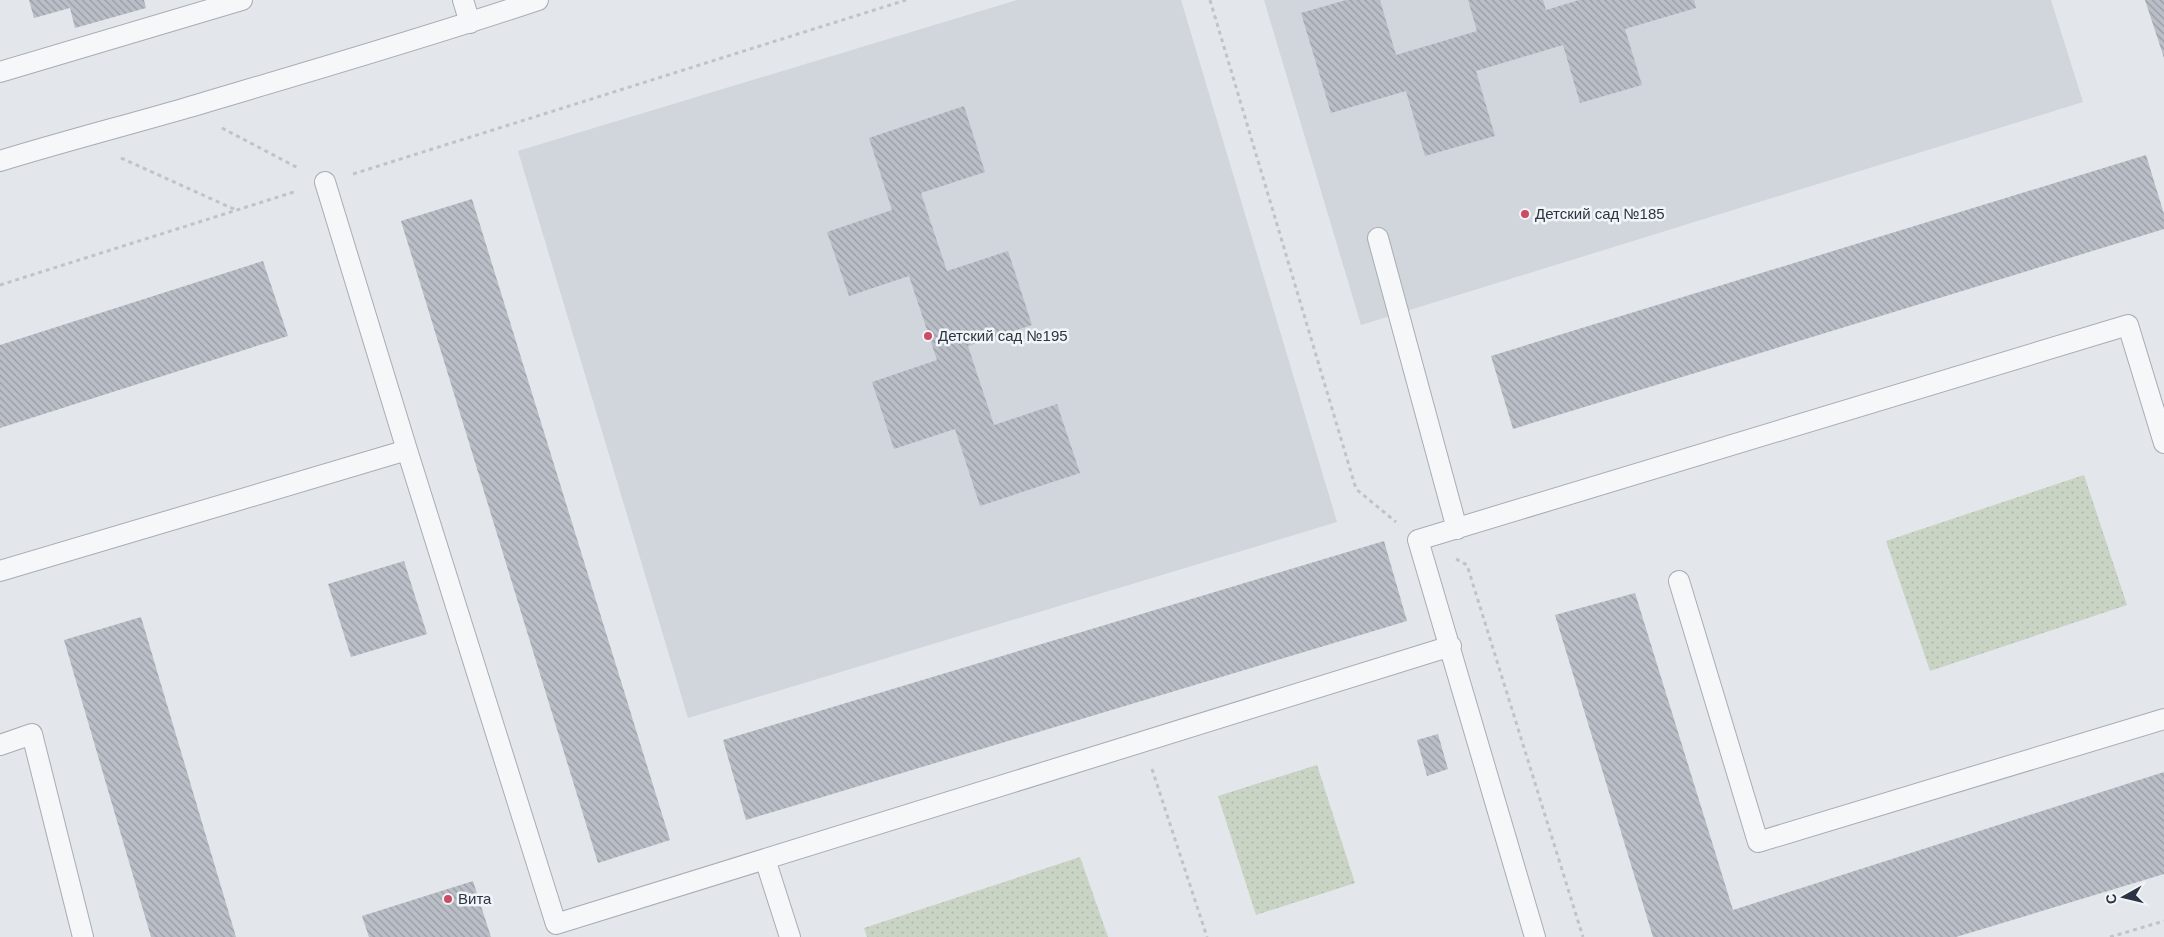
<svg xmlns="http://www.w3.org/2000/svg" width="2164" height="937" viewBox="0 0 2164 937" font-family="Helvetica,sans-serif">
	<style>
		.built { fill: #d1d5dc }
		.green { fill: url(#green-dots) }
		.building { fill: url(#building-back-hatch) }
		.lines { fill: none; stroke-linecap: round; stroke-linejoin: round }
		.service-casing { stroke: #a8adb4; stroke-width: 22 }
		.path { stroke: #c0c4c9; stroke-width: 3; stroke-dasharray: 4 4; stroke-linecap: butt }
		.service { stroke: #f5f7f9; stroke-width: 20 }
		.poi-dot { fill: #cb4c65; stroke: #f2f5f8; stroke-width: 2 }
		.labels { text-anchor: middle; stroke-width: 5; stroke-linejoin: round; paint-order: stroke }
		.poi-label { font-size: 15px; fill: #2b3442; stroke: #f2f5f8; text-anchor: start }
	</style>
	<defs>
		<pattern id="green-dots" width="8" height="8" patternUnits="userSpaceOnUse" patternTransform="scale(1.25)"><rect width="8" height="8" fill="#c9d4c4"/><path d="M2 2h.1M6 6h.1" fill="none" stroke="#adb7aa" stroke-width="1.8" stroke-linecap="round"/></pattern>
		<pattern id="building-back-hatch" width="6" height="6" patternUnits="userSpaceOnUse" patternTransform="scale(1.25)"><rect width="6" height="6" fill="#babfc7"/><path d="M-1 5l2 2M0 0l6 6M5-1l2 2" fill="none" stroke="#979ca3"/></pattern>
	</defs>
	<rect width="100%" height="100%" fill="#e3e6ea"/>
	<!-- built -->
	<path class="built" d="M1017,0h164l156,522 -649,196 -170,-567z
		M1264,0h787l32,102 -722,223z"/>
	<!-- green -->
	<path class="green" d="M2084,475l43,130 -197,66 -44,-130z
		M1317,765l38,118 -99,32 -38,-119z
		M1080,857l28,80h-241l-3,-9z"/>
	<!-- building -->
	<path class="building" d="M29,0h115l2,8 -71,20 -5,-20 -36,10z
		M1346,0h34l16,55 81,-24 -9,-31h75l3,10 33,-10h115l2,8 -71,21 17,56 -62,18 -17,-58 -87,26 19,65 -70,20 -19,-65 -75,22 -30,-100z
		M2145,0h19v58z
		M964,106l21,66 -64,21 26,78 61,-20 24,74 -64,21 26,79 63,-21 23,69 -100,33 -25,-77 -61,20 -22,-67 65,-22 -28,-84 -60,20 -22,-64 65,-22 -23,-72z
		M2146,155l18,59v15l-651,200 -22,-73z
		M472,199l198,641 -72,23 -197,-642z
		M263,261l25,75 -288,92v-83z
		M1384,541l23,80 -661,199 -23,-80z
		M404,561l23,73 -76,23 -23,-73z
		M1635,593l98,317 431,-138v102l-208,63h-303l-98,-322z
		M141,617l95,320h-85l-87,-297z
		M1438,734l10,35 -21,7 -10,-36z
		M473,881l18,56h-122l-7,-21z"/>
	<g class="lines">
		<!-- service casing -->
		<g class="service-casing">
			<path id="service" d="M463,0l7,23
				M0,72l242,-72
				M0,161c62,-19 124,-35 186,-53 118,-35 236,-69 352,-108
				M1378,238l79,291
				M407,450l149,474 895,-278
				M0,571l407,-121 -82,-268
				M1679,581l79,261 406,-123
				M0,745l32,-11 51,203
				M765,859l25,78
				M1535,937l-117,-397 710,-215 36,118"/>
		</g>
		<!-- path -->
		<path class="path" d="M1210,0l146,489 40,33
			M222,128l78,41
			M121,158l115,52
			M353,174l553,-174
			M0,285l297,-94
			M1456,559l11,6 116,372
			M1152,769l55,168
			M2110,937l54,-16"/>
		<!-- service -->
		<use href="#service" class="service"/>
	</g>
	<!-- markers -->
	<g class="poi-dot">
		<circle cx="1525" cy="214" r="5"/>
		<circle cx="928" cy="336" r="5"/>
		<circle cx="448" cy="899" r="5"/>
	</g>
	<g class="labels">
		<!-- poi labels -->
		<g class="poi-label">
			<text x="1535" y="219">Детский сад №185</text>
			<text x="938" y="341">Детский сад №195</text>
			<text x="458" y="904">Вита</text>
		</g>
	</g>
	<!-- north arrow -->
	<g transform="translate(2124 897) rotate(262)" stroke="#f2f5f8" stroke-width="4" paint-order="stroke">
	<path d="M0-4L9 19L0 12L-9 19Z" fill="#2b3442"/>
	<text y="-8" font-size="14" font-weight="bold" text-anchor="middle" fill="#2b3442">С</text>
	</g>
</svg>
